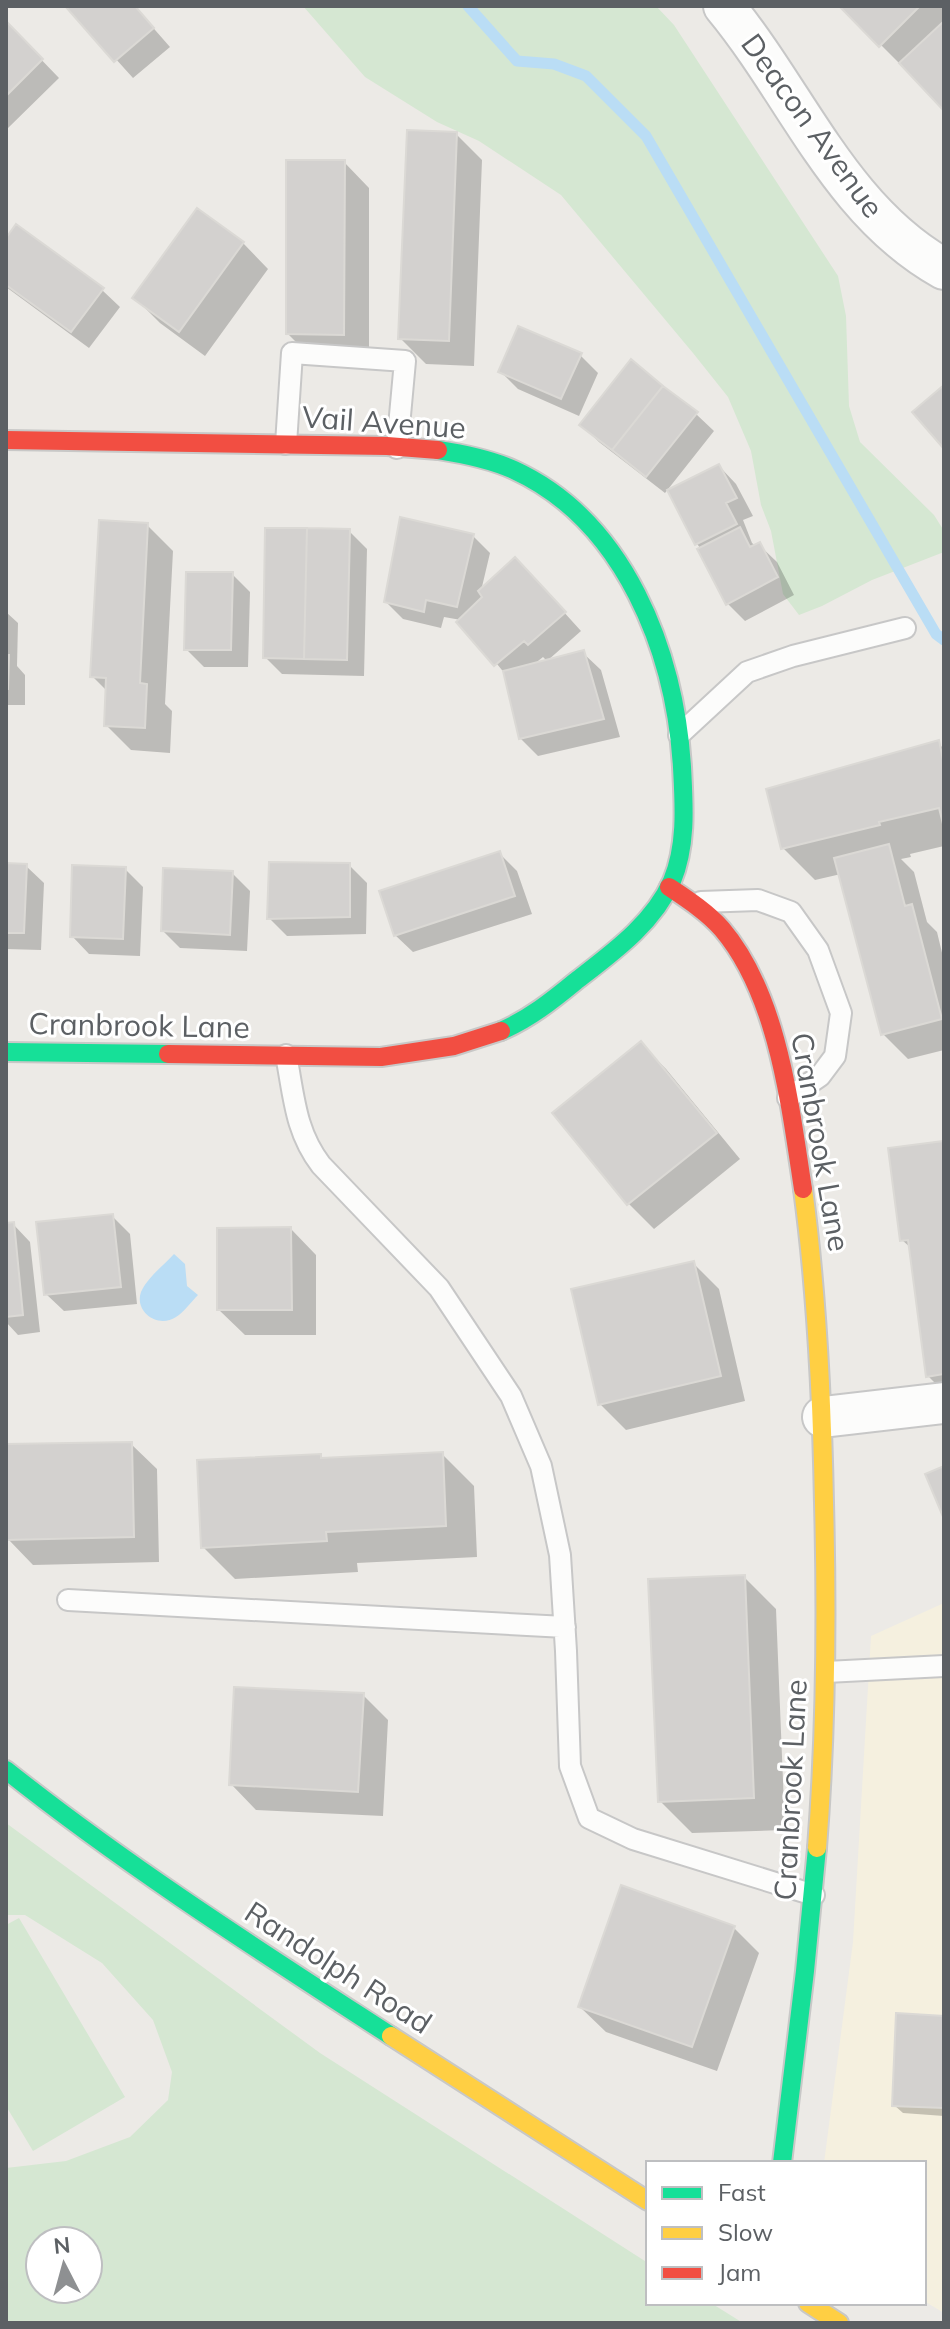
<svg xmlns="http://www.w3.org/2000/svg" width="950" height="2329" viewBox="0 0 950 2329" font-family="Mulish,sans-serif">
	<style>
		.commercial { fill: #f5f0df }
		.green { fill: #d5e7d2; fill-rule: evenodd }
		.water { fill: #baddf5 }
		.shadow { fill: #0003 }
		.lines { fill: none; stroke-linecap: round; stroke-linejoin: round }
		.stream { stroke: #baddf5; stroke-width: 11 }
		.building { fill: #d3d1cf; stroke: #dbd9d5; stroke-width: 2 }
		.lane-casing { stroke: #c7c7c7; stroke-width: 24 }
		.street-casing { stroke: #c7c7c7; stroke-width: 44 }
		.fast-casing { stroke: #c8c8c7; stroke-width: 22 }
		.slow-casing { stroke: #c8c8c7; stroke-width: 22 }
		.jam-casing { stroke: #c8c8c7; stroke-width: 22 }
		.lane { stroke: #fcfcfb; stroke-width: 20 }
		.street { stroke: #fcfcfb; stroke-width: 40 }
		.fast { stroke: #16e098; stroke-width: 18 }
		.slow { stroke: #ffcf43; stroke-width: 18 }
		.jam { stroke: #f24e42; stroke-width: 18 }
		.labels { text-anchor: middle; stroke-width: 6; stroke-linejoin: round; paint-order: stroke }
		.street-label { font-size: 30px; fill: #5c6064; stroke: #fff }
	</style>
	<rect width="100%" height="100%" fill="#eceae6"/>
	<!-- commercial -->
	<path class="commercial" d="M944,1603v710l-20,-12v-138h-100l29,-221 18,-306z"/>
	<!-- green -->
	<path class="green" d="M303,6h353l18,19 164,251 8,40 3,90 11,36 74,73 10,16v21l-72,28 -50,26 -23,9 -16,-21 -12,-63 -10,-26 -10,-54 -23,-54 -35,-44 -132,-158 -82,-54 -42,-19 -72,-45z
		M6,1823l314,230 328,210v40h63l32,20h-737v-155l60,-7 64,-24 38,-37 4,-28 -19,-52 -51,-57 -77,-48h-19zM40,2241h48v48h-48z
		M19,1918l106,179 -92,54 -27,-45v-181z"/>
	<!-- water -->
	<path class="water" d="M174,1254l11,10 2,22 11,9c-7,7 -14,17 -22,22 -18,12 -42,-5 -35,-25 6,-14 23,-27 33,-38z"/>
	<!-- shadow -->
	<path class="shadow" d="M68,6h66l36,41 -37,31z
		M842,6h102v102z
		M6,23l53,55 -53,52z
		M456,134l26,26 -8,206 -48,-2 -25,-25z
		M344,162l25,26v171h-56l-25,-25z
		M6,242l96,48 18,17 -31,41 -83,-61z
		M243,243l25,26 -63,87 -45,-33 -25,-25z
		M580,355l18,18 -19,43 -61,-27 -18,-18z
		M696,414l18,17 -49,62 -66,-51 -17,-17z
		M719,466l17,18 17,32 -10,4 9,23 4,3 3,-1 18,17 17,33 -49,26 -18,-18 -26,-54 -4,-5 -27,-53z
		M147,525l26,26 -8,153 7,7 -2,42 -39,-3 -25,-25 2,-33 -16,-16z
		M349,531l18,18 -3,127 -82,-2 -17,-17z
		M473,536l17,17 -9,38 52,-13 48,53 -34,30 -4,-4 -10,8 50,-12 18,17 19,67 -82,19 -18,-18 -14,-63 -45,-55 -17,-3 -3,11 -38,-9 -17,-17z
		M232,574l18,18 -2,75h-44l-18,-18z
		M6,612l12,11 -1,43 8,9v30h-19z
		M938,743l6,6v97l-34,8 1,3 -10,2 13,13 13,50 10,10 7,29v89l-36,9 -25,-25 -42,-160 -26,6 -32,-32z
		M500,854l17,17 15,43 -119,38 -18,-17z
		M6,865l20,1 18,17 -3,67 -35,-1z
		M349,865l18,18 -1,51 -79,2 -18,-18z
		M125,869l18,18 -3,69 -51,-2 -17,-18z
		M232,873l18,18 -3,60 -67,-3 -17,-17z
		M641,1044l25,25 74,90 -86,70 -25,-25 -74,-90z
		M944,1143v249l-16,-16 -16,-127 -10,-9z
		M112,1216l18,18 7,70 -73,7 -18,-17z
		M13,1224l17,18 10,90 -22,3 -12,-13v-97z
		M291,1229l25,26v80h-71l-26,-25z
		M693,1263l26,26 26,112 -119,29 -26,-26z
		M131,1444l26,25 2,93 -126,3 -25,-26 -2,-93z
		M442,1454l32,32 3,71 -120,6 1,9 -123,7 -32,-32 117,-91 4,4z
		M744,1577l32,32 9,221 -93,3 -32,-32z
		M363,1695l25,25 -5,96 -127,-6 -25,-26z
		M733,1927l26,26 -42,118 -111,-39 -26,-25z
		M944,2018v98l-41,-3 -9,-8z"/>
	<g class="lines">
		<!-- stream -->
		<path class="stream" d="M468,6l49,55 37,3 32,12 60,60 290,498 8,6"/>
	</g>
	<!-- building -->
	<path class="building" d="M65,6h70l19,22 -40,34z
		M839,6h81l-41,41z
		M6,21l37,38 -37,37z
		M944,21v90l-45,-48z
		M407,130l50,2 -8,209 -51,-2z
		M286,160h59l-1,175 -58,-1z
		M197,208l47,34 -65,90 -47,-34z
		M16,224l88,64 -33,44 -65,-47v-47z
		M518,326l64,27 -21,46 -63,-27z
		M631,359l32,27 -51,64 -33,-25z
		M944,385v64l-32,-37z
		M663,386l35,26 -52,65 -34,-27z
		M719,464l18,34 -11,5 11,21 -42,21 -28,-55z
		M400,517l74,17 -17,73 -31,-7 -2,12 -40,-10z
		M99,520l49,3 -8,160 7,1 -2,44 -41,-2 2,-48 -16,-1z
		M740,527l10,20 10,-5 18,35 -52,28 -29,-56z
		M265,528h42l-3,131 -41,-1z
		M307,528l43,1 -3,131 -43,-1z
		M515,557l51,55 -38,33 -4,-4 -30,25 -38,-44 26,-25 -4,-6z
		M186,572h47l-2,78h-47z
		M584,650l20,69 -85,20 -16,-68z
		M6,655h3l-1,34h-2z
		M939,740l5,25v63l-5,-20 -60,14 1,3 -99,24 -15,-60z
		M889,844l16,62 7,-2 30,115 -61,16 -47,-177z
		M500,851l15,45 -121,40 -15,-45z
		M269,862l81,1v54l-83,2z
		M6,863l21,1 -3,69h-18z
		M72,865l54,2 -3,72 -53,-2z
		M163,868l70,3 -3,64 -69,-4z
		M641,1041l76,92 -90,72 -75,-92z
		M944,1141v233l-18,3 -18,-137 -8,1 -12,-93z
		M113,1214l8,73 -77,8 -8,-73z
		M14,1222l9,93 -17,2v-94z
		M291,1227l1,83h-75v-82z
		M694,1261l27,115 -123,29 -27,-116z
		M132,1442l2,95 -128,3v-96z
		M443,1452l3,74 -120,6 1,9 -126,7 -4,-88 124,-6v4z
		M944,1466v53l-19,-45z
		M745,1575l9,223 -96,4 -10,-223z
		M234,1687l130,6 -6,99 -129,-7z
		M621,1885l114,41 -43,121 -114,-40z
		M896,2013l48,3v92l-52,-2z"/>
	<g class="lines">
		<!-- lane casing -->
		<g class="lane-casing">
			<path id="lane" d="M286,444l6,-91 113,8 -8,87
				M679,735l68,-63 46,-16 112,-28
				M701,902l57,-2 33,12 27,38 23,63 -6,43 -15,20 -32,22
				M286,1055c8,41 9,76 35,110l118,123 72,108 30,70 19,89 6,96 4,115 19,52 44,21 181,56
				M68,1600l497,27
				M826,1672l118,-6"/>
		</g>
		<!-- street casing -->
		<g class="street-casing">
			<path id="street" d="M724,6c73,88 116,205 220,263
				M823,1417l121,-14"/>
		</g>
		<!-- fast casing -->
		<g class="fast-casing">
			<path id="fast" d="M438,450c26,4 52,9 76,20 111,51 161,182 168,297 2,38 5,78 -10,114 -19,43 -60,72 -96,100 -23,19 -47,38 -75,50
				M6,1052l162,2
				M6,1770c122,97 254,181 385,266
				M782,2163l23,-192 12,-123"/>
		</g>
		<!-- slow casing -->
		<g class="slow-casing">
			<path id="slow" d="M803,1189c14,104 19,209 21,314 3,115 2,230 -7,345
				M391,2036l257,165
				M808,2303l31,20"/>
		</g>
		<!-- jam casing -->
		<g class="jam-casing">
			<path id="jam" d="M6,440l381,6 51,4
				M669,887c18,12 38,25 53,42 56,66 68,176 81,260
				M168,1054l213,3 73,-11 47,-15"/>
		</g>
		<!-- lane -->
		<use href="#lane" class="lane"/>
		<!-- street -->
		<use href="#street" class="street"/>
		<!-- fast -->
		<use href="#fast" class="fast"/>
		<!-- slow -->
		<use href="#slow" class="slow"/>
		<!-- jam -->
		<use href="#jam" class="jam"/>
	</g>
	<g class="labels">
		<!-- street labels -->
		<g class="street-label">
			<text transform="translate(812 126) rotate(54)" y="10">Deacon Avenue</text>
			<text transform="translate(384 423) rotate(4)" y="10">Vail Avenue</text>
			<text transform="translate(139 1026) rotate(1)" y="10">Cranbrook Lane</text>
			<text transform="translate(820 1142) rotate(80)" y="10">Cranbrook Lane</text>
			<text transform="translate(791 1790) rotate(-87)" y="10">Cranbrook Lane</text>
			<text transform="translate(338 1968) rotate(33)" y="10">Randolph Road</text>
		</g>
	</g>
	<!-- border -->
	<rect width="950" height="2329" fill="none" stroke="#5c6064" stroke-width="16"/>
	<!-- legend -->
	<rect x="646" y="2161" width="280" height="144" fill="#ffffff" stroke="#bebfc1" stroke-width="2"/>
	<rect x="662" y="2187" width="40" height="12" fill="#16e098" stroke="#bebfc1" stroke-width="2"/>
	<text x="718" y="2201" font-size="24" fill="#5c6064">Fast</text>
	<rect x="662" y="2227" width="40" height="12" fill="#ffcf43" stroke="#bebfc1" stroke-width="2"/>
	<text x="718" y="2241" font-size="24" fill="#5c6064">Slow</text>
	<rect x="662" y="2267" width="40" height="12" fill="#f24e42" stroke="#bebfc1" stroke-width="2"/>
	<text x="718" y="2281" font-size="24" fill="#5c6064">Jam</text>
	<!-- north arrow -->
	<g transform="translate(64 2265) rotate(354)"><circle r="38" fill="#ffffff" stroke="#bebfc1" stroke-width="2"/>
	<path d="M0-6L14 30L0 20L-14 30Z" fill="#8e9092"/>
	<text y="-12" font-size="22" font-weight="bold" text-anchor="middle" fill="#5c6064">N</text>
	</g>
</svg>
